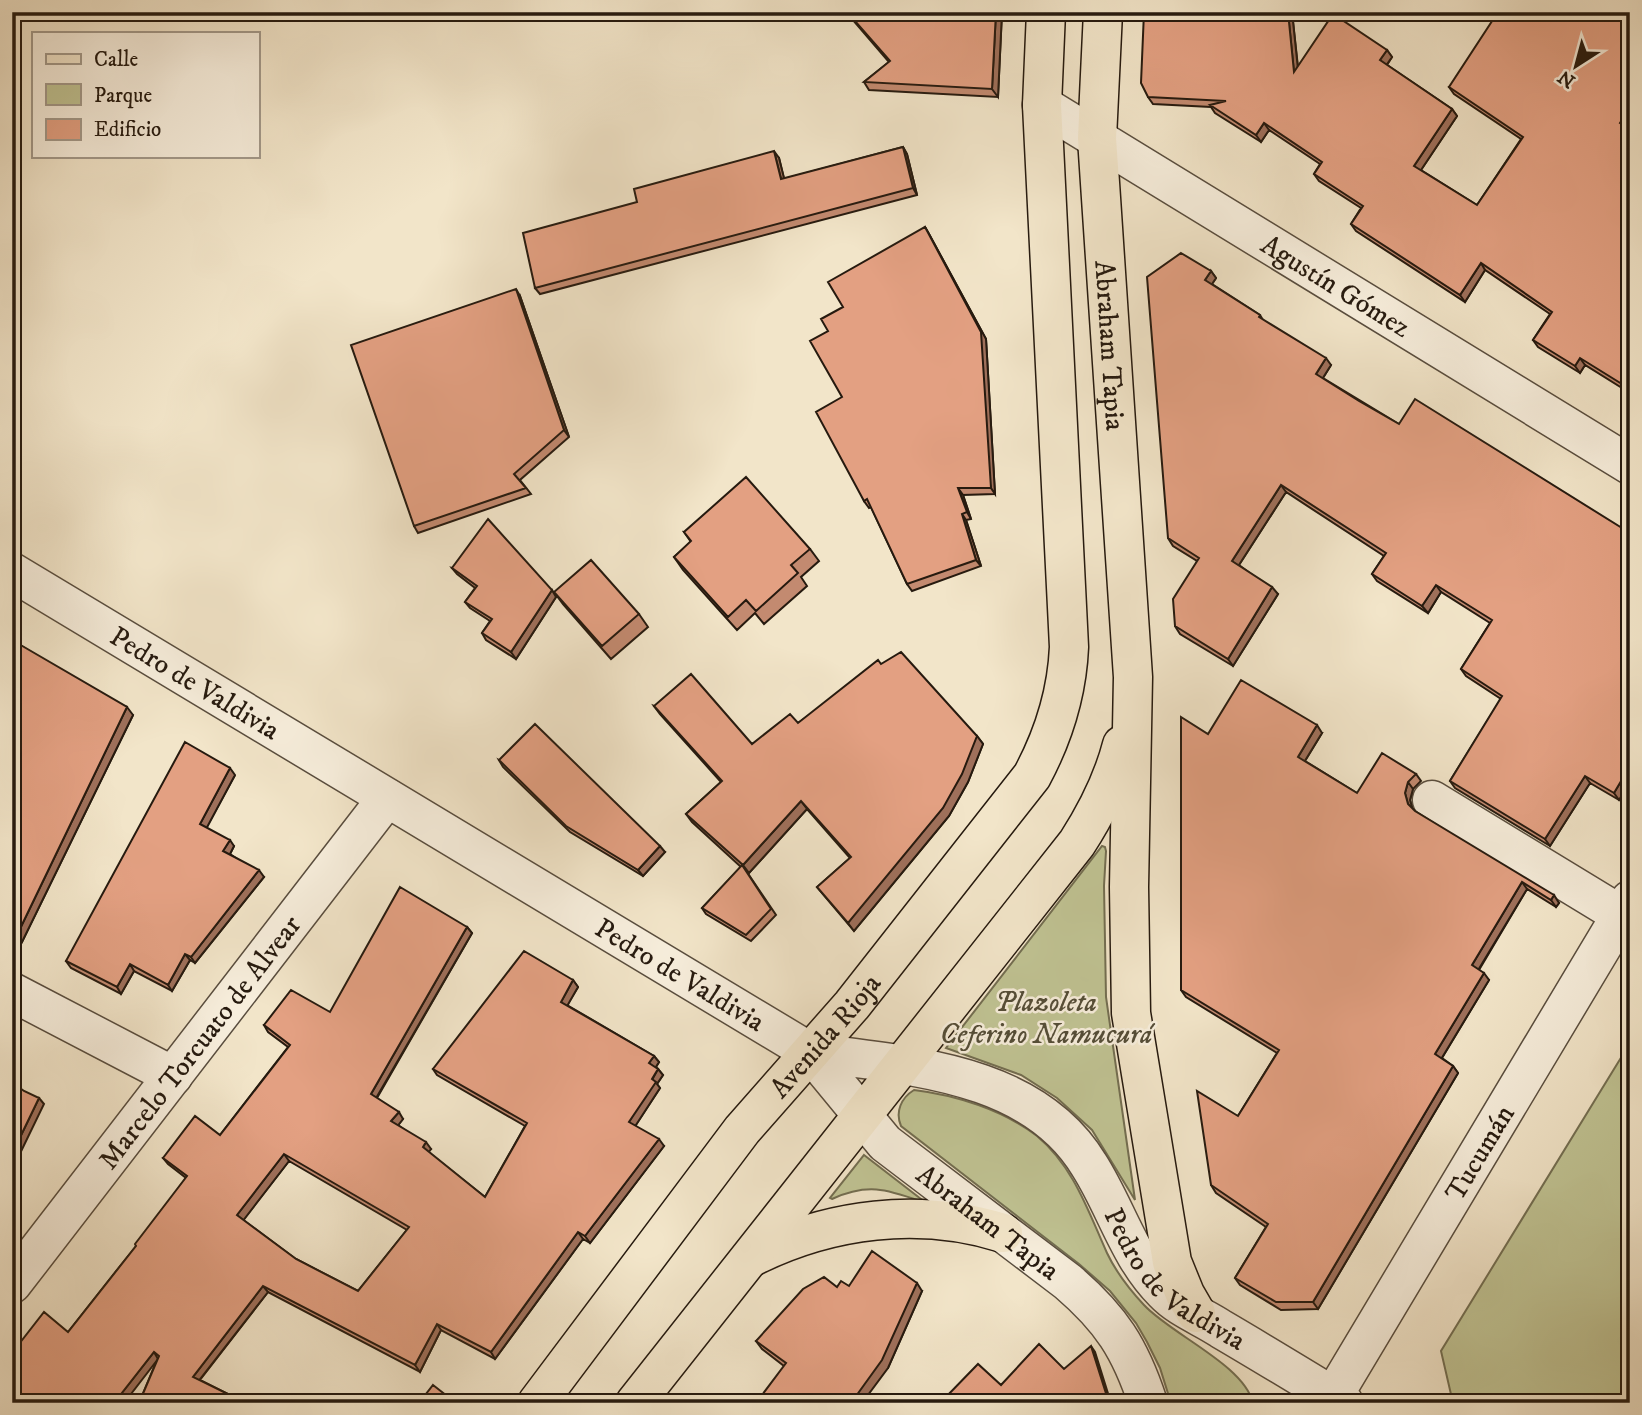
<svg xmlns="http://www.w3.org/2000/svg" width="1642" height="1415" viewBox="0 0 1642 1415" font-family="'IM FELL DW Pica',serif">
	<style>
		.green { fill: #c0c393; stroke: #736e51; stroke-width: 2 }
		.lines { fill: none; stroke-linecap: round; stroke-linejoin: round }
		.minor-casing { stroke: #594d3e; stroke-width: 41 }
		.major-casing { stroke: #261a0f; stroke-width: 41 }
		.minor { stroke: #f7eedc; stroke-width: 38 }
		.major { stroke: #f2e5c9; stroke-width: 38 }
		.wall { fill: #c38a70; stroke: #261a0f; stroke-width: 2; fill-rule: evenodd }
		.shaded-wall { fill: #9f705b; stroke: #261a0f; stroke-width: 2 }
		.building { fill: #e3a082; stroke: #261a0f; stroke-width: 2; fill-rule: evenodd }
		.labels { text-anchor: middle; stroke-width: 5; stroke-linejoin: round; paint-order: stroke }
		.street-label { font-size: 28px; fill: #261a0f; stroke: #f7eedc }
		.park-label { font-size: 28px; font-style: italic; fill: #544d37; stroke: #f7eedc }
	</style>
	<rect width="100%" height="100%" fill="#f2e5c9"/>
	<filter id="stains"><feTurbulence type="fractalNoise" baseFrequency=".00286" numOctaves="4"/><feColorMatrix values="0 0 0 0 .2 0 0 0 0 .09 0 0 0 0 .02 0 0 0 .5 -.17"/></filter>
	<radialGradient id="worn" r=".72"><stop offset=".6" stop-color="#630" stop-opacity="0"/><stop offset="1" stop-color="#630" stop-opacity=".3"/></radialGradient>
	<!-- green -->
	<path class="green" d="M1102,846l3,1 1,4 -2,35 2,111 29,203 -43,-70 -35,-32 -36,-23 -75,-27z
		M1630,1043v360h-177l-12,-52z
		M914,1090c42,5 89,20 123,46 37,31 51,75 70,117 9,19 23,37 37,52 28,30 100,60 109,98h-82l-11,-35 -13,-26 -11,-19 -26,-32 -31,-27 -178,-138c-6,-14 0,-28 13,-36z
		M864,1155l57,44 -1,2c-34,-12 -53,-18 -88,-2l-2,-1z"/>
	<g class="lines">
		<!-- minor casing -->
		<g class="minor-casing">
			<g id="minor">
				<path id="s1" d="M1042,105l588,360"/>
				<path id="s2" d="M12,572l798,480c98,14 222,19 279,113 27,42 39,91 75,127 15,16 39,25 57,37 41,24 82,49 123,74"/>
				<path d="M1432,800l189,115"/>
				<path d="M12,992l161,84"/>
				<path id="s3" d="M810,1052l75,91 183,139c43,37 62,66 80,121"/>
				<path id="s4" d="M12,1284l375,-486"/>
				<path id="s5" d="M1329,1403l301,-503"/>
			</g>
		</g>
		<!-- major casing -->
		<g class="major-casing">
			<g id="major">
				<path id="s6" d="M1103,12l-6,126 36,539 -4,210 2,126 41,249 13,32 11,19"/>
				<path d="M752,1257c78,-39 167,-50 251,-24"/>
				<path id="s7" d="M537,1403l205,-273 110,-125 180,-229c22,-41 35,-83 37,-129l-27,-542 4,-93"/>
				<path d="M635,1403l442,-560c20,-31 36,-63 45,-98"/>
			</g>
		</g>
		<!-- minor -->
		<use href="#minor" class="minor"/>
		<!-- major -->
		<use href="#major" class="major"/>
	</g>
	<!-- wall -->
	<path class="wall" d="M846,12h156l-4,85 -129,-7 -5,-8 25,-20z
		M1144,12h148l6,55 89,-17 5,7 -5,8 65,44 5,7 -36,54 56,35 44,-66 -67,-45 -5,-7 181,-75v111l-4,5 4,2v263l-45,-28 -5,8 -42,-26 -5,-7 17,-26 -65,-44 -20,32 -109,-71 -5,-7 10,-16 -42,-27 -5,-7 6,-10 -51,-34 -8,12 -46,-29 -4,-6 -58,-3 -5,-7z
		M903,147l4,7 10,41 -377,99 -5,-6 102,-86 142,-44 5,21z
		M925,227l4,7 57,105 9,155 -32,1 8,24 -5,1 15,46 -69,25 -5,-7 -36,-77 -2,1 -5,-7 -36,-170 15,-24z
		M1211,271l5,7 -4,6 48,31 3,5 68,45 -8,13 76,46 231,109v249l-11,18 -29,-17 -40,63 -95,-58 -5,-7 51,-82 -35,-23 -5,-7 29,-46 -49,-31 -13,21 -51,-32 -5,-7 12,-18 -98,-64 -47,73 39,29 -45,72 -53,-32 -5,-8 22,-65 -24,-15 -5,-8z
		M520,296l49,141 -49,43 11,14 -113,39 -4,-7z
		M684,532l126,17 9,12 -18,16 6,9 -43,38 -9,-11 -18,17 -54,-60 -9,-13 17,-15z
		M452,568l104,29 -40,62 -30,-19 -4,-7 8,-12 -20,-13 -5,-6 10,-14 -18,-14z
		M554,592l85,22 9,13 -37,32 -48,-55z
		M12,640l121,75 -111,227 -10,-5z
		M881,664l96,72 6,8 -15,38 -19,34 -95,115 -37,-44 33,-29 -43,-49 -58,64 -2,-1 29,43 -25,26 -45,-27 -4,-6 39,-41 -49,-45 -6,-8 35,-32 -61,-68 -6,-8 98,38 46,-21z
		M1322,733l-17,28 52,32 59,-19 5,7 -8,8 -3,11 2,8 3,3 144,92 -3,4 -29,-18 -48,81 10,10 -47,78 11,8 5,7 -140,236 -37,1 -41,-25 -5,-7 31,-51 -50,-34 -5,-8 27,-69 39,-63 -91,-56 -5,-7 27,-256z
		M499,760l166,92 -22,24 -73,-44 -67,-65z
		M235,775l-29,53 28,18 -4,8 34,23 -69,86 -5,-3 -18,31 -38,-20 -13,23 -50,-26 -5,-7z
		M467,927l5,6 -95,165 26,21 -5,6 33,24 -3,3 57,45 40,-71 -88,-51 -4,-6 140,-89 5,7 -11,18 87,51 5,6 -3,5 2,2 5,6 -6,9 3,4 -25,38 29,20 -74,97 -7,-4 -88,120 -54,-29 -21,42 -152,-80 -68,88 34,17 4,6h-99l18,-43 -139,34 -6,-4v-37l56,-21 68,-86 50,-68 -18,-14 -5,-6 57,-23 68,-88 -20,-15 -4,-7 66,-13zM289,1161l118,69 -49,61 -62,-32 -53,-39z
		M849,1286l73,5 -34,77 -104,-2 -22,-17 -6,-8 81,-54z"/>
	<!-- shaded-wall -->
	<path class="shaded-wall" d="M996,12h6l-4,85 -6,-8z
		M1288,12h4l7,67 -5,-7z
		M1387,50l5,7 -7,10 -5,-7z
		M1630,108v15l-6,7 -4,-7z
		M1452,109l5,7 -38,57 -5,-7z
		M1264,123l5,7 -8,12 -5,-7z
		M903,147l4,7 10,41 -4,-7z
		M774,151l5,7 7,28 -5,-7z
		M925,227l4,7 57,105 9,155 -4,-6z
		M1481,263l4,7 -20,32 -5,-7z
		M1211,271l5,7 -6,9 -5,-7z
		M516,289l4,7 49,141 -5,-7z
		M1326,358l5,7 -10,16 -5,-7z
		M1580,358l5,7 -5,8 -5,-7z
		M1281,485l5,7 -49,76 -5,-7z
		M958,488l5,7 8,24 -4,-7z
		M962,514l4,6 15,46 -5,-6z
		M1436,585l5,7 -13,21 -6,-7z
		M1272,587l6,7 -45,72 -5,-7z
		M552,590l4,7 -40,62 -5,-7z
		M127,707l6,8 -111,227 -5,-7z
		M1317,725l5,8 -19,31 -5,-7z
		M977,736l6,8 -15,38 -19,34 -95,115 -6,-8z
		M1630,766v16l-11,18 -5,-7z
		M230,768l5,7 -30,56 -5,-7z
		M1585,776l5,7 -40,63 -5,-7z
		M1408,782l5,7 -3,11 3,11 -5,-7 -3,-11z
		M801,801l6,8 -58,64 -6,-8z
		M230,840l4,6 -6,12 -5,-7z
		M660,846l5,6 -22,24 -5,-6z
		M259,870l5,7 -69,86 -4,-6z
		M1522,882l5,7 -50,83 -5,-7z
		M1554,895l5,8 -3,4 -5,-7z
		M467,927l5,6 -97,167 -4,-6z
		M185,954l5,6 -18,31 -4,-6z
		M130,964l4,7 -13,23 -4,-7z
		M1484,973l5,7 -49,81 -5,-7z
		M573,980l5,7 -12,21 -5,-6z
		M654,1056l5,6 -5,8 -5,-7z
		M1453,1066l5,7 -140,236 -5,-7z
		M658,1069l5,6 -6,9 3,4 -26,40 -5,-6z
		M39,1098l5,6 -32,66v-16z
		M399,1112l4,7 -7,9 -5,-7z
		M659,1139l5,7 -74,97 -5,-7z
		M426,1142l5,7 -4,5 -4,-7z
		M284,1154l5,7 -47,61 -5,-7z
		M578,1232l5,7 -88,120 -4,-7z
		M917,1283l5,8 -34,77 -26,35h-11z
		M263,1286l5,6 -71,91 -4,-6z
		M437,1324l4,6 -21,42 -5,-7z
		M1091,1346l4,6 16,51h-2z
		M154,1352l4,7 -34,44h-10z"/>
	<!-- building -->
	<path class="building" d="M847,12h149l-4,77 -128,-7 26,-21z
		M1144,12h144l6,60 39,-58 54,36 -7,10 72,49 -38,57 63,39 46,-68 -74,-50 49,-75h132v96l-10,15 10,7v259l-50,-31 -5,8 -42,-26 19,-28 -71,-49 -21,32 -109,-71 12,-18 -49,-32 8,-12 -58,-39 -8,12 -46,-30 16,-4 -78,-4 -7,-14z
		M903,147l10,41 -378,100 -12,-55 114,-31 -3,-13 140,-38 7,28z
		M925,227l56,105 10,156h-33l9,24 -5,2 14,46 -69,24 -40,-85 -3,2 -48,-89 26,-15 -32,-56 18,-10 -7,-12 22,-12 -15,-25z
		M1181,253l30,18 -6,9 55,35 -1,2 67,41 -10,16 43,27 40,23 16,-25 215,134v233l-16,27 -29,-17 -40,63 -95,-58 52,-85 -41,-27 31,-49 -56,-35 -14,21 -50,-32 14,-21 -105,-68 -49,76 40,26 -44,72 -53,-33 -2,-27 26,-41 -31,-20 -21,-261z
		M516,289l48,141 -50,44 12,14 -112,38 -63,-181z
		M746,477l64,72 -19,16 7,8 -42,38 -10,-11 -18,17 -54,-60 17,-16 -7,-9z
		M488,519l64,71 -41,62 -29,-19 10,-14 -27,-17 12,-16 -25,-18z
		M591,560l48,54 -37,32 -48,-54z
		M12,640l115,67 -110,228 -5,-3z
		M901,652l76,84 -15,38 -19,34 -95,115 -31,-36 34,-30 -50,-56 -58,64 -57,-51 36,-33 -68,-75 37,-32 61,70 38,-30 8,9 80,-63 3,4z
		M1241,680l76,45 -19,32 59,36 25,-40 34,21 -8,8 -3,11 3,11 7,7 139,84 -3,5 -29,-18 -50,83 12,8 -49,81 18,12 -140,236h-37l-41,-24 33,-54 -57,-39 -14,-94 41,25 41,-66 -98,-60v-273l27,17z
		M535,724l125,122 -22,24 -72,-44 -67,-66z
		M185,742l45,26 -30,56 30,16 -7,11 36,19 -68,87 -6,-3 -17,31 -38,-21 -13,23 -51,-26z
		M742,865l29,44 -25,26 -44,-27z
		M400,887l67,40 -96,167 28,18 -8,9 35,21 -3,5 62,50 42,-74 -94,-54 91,-118 49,29 -12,22 93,54 -5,7 9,6 -6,10 4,3 -27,40 30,17 -74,97 -7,-4 -87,120 -54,-28 -22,41 -152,-79 -70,91 41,20 -3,6h-92l20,-47 -5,-4 -40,51h-102l8,-11 -8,-5v-34l32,-41 24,20 68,-86 -1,-2 52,-68 -24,-18 32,-42 25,19 70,-90 -26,-20 27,-35 39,22zM284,1154l125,73 -51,64 -62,-32 -59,-44z
		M12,1082l12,9 15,7 -27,56z
		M872,1251l45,32 -35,77 -31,43h-95l30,-40 -30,-22 47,-52 21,-12 13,10 4,-6 8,5z
		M1039,1344l25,25 27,-23 18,57h-163l-3,-3 35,-36 23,21z
		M433,1385l23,18h-37z"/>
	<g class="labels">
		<!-- street labels -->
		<g class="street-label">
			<text dy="10" stroke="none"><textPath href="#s1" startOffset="345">Agustín Gómez</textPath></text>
			<text dy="10" stroke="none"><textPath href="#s6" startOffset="334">Abraham Tapia</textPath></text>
			<text dy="10" stroke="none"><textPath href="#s2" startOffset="214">Pedro de Valdivia</textPath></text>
			<text dy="10" stroke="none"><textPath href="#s2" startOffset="780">Pedro de Valdivia</textPath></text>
			<text dy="10" stroke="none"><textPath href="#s7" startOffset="467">Avenida Rioja</textPath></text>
			<text dy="10" stroke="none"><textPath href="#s4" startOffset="306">Marcelo Torcuato de Alvear</textPath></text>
			<text dy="10" stroke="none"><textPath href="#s5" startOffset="292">Tucumán</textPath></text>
			<text dy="10" stroke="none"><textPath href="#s3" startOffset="248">Abraham Tapia</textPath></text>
			<text dy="10" stroke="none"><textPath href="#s2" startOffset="1390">Pedro de Valdivia</textPath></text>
		</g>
		<!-- park labels -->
		<g class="park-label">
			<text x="1046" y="1011">Plazoleta<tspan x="1046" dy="32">Ceferino Namucurá</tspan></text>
		</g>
	</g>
	<!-- margin -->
	<rect width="1642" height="1415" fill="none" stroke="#f2e5c9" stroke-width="42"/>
	<rect x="14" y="14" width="1614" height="1387" fill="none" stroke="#261a0f" stroke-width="3.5"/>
	<rect x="21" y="21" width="1600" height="1373" fill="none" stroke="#261a0f" stroke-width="2"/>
	<!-- legend -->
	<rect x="32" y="32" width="228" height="126" fill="#f7eedc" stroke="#a3998a" stroke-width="2"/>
	<rect x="46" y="54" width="35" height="10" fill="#f2e5c9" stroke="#a3998a" stroke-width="2"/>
	<text x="94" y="66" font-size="21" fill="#261a0f">Calle</text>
	<rect x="46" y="84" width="35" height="21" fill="#c0c393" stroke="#a3998a" stroke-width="2"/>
	<text x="94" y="102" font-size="21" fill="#261a0f">Parque</text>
	<rect x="46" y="119" width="35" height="21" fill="#e3a082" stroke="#a3998a" stroke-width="2"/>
	<text x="94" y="136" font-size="21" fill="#261a0f">Edificio</text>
	<!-- north arrow -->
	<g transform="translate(1576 66) rotate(216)" stroke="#f7eedc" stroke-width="5" paint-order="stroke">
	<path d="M0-5L12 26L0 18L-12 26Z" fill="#261a0f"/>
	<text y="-10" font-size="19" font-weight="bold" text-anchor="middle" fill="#261a0f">N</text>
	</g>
	<rect width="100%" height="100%" filter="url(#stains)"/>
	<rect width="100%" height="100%" fill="url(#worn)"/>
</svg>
